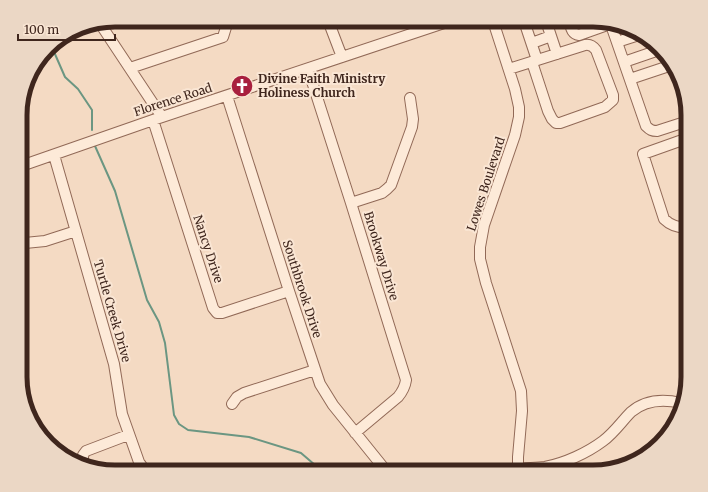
<svg xmlns="http://www.w3.org/2000/svg" width="708" height="492" viewBox="0 0 708 492" font-family="Merriweather,serif">
	<style>
		.lines { fill: none; stroke-linecap: round; stroke-linejoin: round }
		.stream { stroke: #6b9682; stroke-width: 2 }
		.minor-casing { stroke: #916957; stroke-width: 12 }
		.minor { stroke: #fdead8; stroke-width: 10 }
		.labels { text-anchor: middle; stroke-width: 4; stroke-linejoin: round; paint-order: stroke }
		.poi-label { font-size: 12px; font-weight: bold; fill: #3f261d; stroke: #fae6d4; text-anchor: start }
		.street-label { font-size: 12px; fill: #3f261d; stroke: #fae6d4 }
		.rim { fill: none; stroke: #3f261d; stroke-width: 5 }
	</style>
	<rect width="100%" height="100%" fill="#f4dac3"/>
	<g class="lines">
		<!-- stream -->
		<path class="stream" d="M51,45l14,32 13,12 14,21v20
			M95,146l20,45 32,109 12,22 6,21 9,72 5,9 9,6 61,7 52,16 14,12 5,7"/>
		<!-- minor casing -->
		<g class="minor-casing">
			<path id="minor" d="M569,20c2,7 2,14 10,15l31,-11
				M493,21l22,68 4,18v10l-4,18 -31,90 -4,22v12l6,24 35,108 1,20 -4,46v15
				M524,21l13,39
				M546,21l11,33
				M329,23l13,34
				M101,25l61,92
				M611,25l35,101c4,4 6,5 11,5l31,-10
				M617,42l22,-7
				M532,43l19,-7
				M624,62l35,-12
				M130,68l93,-31 4,-13
				M308,69l43,134 55,177c-1,7 -3,11 -8,17l-43,36
				M509,69l76,-24c5,-1 8,1 11,5l17,45v5l-8,7 -45,16h-4l-4,-4 -4,-8 -16,-49
				M630,79l42,-14
				M227,96l62,195 31,93 13,21 54,67
				M153,120l60,188 4,5h5l67,-22
				M686,121l-1,-9 3,-4
				M688,138l-45,16 21,65c7,7 14,9 24,9
				M54,155l60,209 8,50 17,48 7,10
				M21,166l132,-46 294,-98
				M351,203l31,-10 5,-4 4,-4 21,-58 1,-8 -3,-21
				M21,240l4,3 20,-2 31,-10
				M232,404l5,-7 7,-4 71,-23
				M83,462v-7l3,-4 42,-16
				M517,469c9,-1 19,-1 28,-2 20,-4 42,-14 58,-26 11,-8 19,-20 28,-29 14,-12 33,-13 50,-9"/>
		</g>
		<!-- minor -->
		<use href="#minor" class="minor"/>
	</g>
	<!-- icons -->
	<defs>
		<g id="church-disc" transform="scale(1.15)"><circle r="9.5" fill="#a81f3e" stroke="#fae6d4"/><path d="M-1.2-6h2.4v3.5h3.3v2.4h-3.3V6h-2.4V-.1h-3.3v-2.4h3.3Z" fill="#fff"/></g>
	</defs>
	<g fill-rule="evenodd">
		<use href="#church-disc" x="242" y="86"/>
	</g>
	<g class="labels">
		<!-- poi labels -->
		<g class="poi-label">
			<text x="258" y="83">Divine Faith Ministry<tspan x="258" dy="14">Holiness Church</tspan></text>
		</g>
		<!-- street labels -->
		<g class="street-label">
			<text transform="translate(173 100) rotate(-18)" y="4">Florence Road</text>
			<text transform="translate(486 184) rotate(-72)" y="4">Lowes Boulevard</text>
			<text transform="translate(208 249) rotate(72)" y="4">Nancy Drive</text>
			<text transform="translate(381 256) rotate(73)" y="4">Brookway Drive</text>
			<text transform="translate(302 289) rotate(72)" y="4">Southbrook Drive</text>
			<text transform="translate(112 311) rotate(74)" y="4">Turtle Creek Drive</text>
		</g>
	</g>
	<!-- crop -->
	<path d="M0 0H708V492H0ZM115 27H593A88 88 0 0 1 681 115V377A88 88 0 0 1 593 465H115A88 88 0 0 1 27 377V115A88 88 0 0 1 115 27Z" fill="#ebd7c5" fill-rule="evenodd"/>
	<path class="rim" d="M115 27H593A88 88 0 0 1 681 115V377A88 88 0 0 1 593 465H115A88 88 0 0 1 27 377V115A88 88 0 0 1 115 27Z"/>
	<!-- scale -->
	<path d="M18 34v6h97v-6" fill="none" stroke="#3f261d" stroke-width="2"/>
	<text x="24" y="34" font-size="12" fill="#3f261d" stroke="#fae6d4" stroke-width="3" paint-order="stroke">100 m</text>
</svg>
